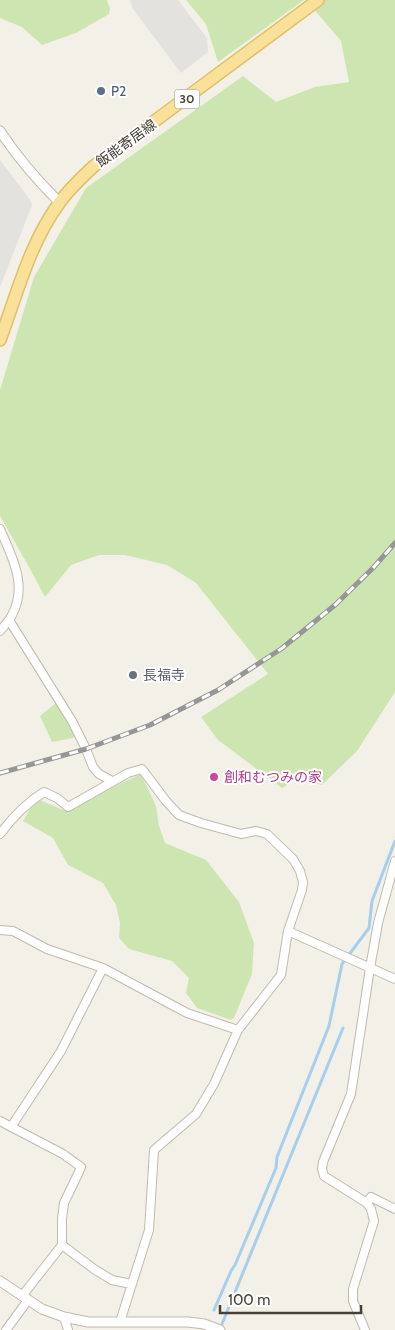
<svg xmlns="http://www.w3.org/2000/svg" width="395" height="1330" viewBox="0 0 395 1330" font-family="Cabin,'Noto Sans JP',sans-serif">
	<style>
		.green { fill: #cde6b1 }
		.parking { fill: #e4e2df }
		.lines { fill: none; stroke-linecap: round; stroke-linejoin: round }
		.stream { stroke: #a6ceed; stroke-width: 3 }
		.minor-casing { stroke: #c1baad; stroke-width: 10 }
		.tertiary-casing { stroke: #c1baad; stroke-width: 11 }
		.primary-casing { stroke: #dfbf69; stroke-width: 14 }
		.minor { stroke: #fff; stroke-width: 8 }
		.tertiary { stroke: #fff; stroke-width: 9 }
		.primary { stroke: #fae199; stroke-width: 11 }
		.rail-casing { stroke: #969696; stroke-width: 5 }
		.rail { stroke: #fff; stroke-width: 3; stroke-dasharray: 9; stroke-linecap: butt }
		.service-dot { fill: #5c6f8a; stroke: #fff; stroke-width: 2 }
		.worship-dot { fill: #6b7280; stroke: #fff; stroke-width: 2 }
		.hotel-dot { fill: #d1479c; stroke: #fff; stroke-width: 2 }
		.labels { text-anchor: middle; stroke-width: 4; stroke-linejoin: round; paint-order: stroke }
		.shield { fill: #fff; stroke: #7e7972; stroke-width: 1 }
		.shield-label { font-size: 12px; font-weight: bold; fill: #464036 }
		.service-label { font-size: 14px; fill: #4e5e75; stroke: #fff; text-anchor: start }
		.street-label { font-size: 14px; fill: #464036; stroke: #fff }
		.worship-label { font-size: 14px; fill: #5b616d; stroke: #fff; text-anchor: start }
		.hotel-label { font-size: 14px; fill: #b23c85; stroke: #fff; text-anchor: start }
	</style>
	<rect width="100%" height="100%" fill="#f3f0e7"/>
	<!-- green -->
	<path class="green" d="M0,0h107l3,9 -1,5 -33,19 -34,12 -20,-18 -22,-9z
		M186,0h118l-86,62 -12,-38z
		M306,0h89v692l-38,59 -35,34 -24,-6 -16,9 -64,-48 -17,-23 67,-43 -72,-91 -29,-18 -42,-10h-26l-28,10 -26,32 -16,-30 -29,-51v-126l34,-113 52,-89 157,-112 33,26 39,-15 34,-5 -8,-41z
		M56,703l19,31 -2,4 -21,4 -12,-26z
		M141,774l15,32 3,20 6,17 41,17 33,42 15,41 -2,31 -18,44 -3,2 -34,-12 -11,-15 3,-15 -17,-17 -43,-12 -10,-11 1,-15 -4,-18 -13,-22 -35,-18 -15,-27 -30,-17 7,-12 10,-9 23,10z"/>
	<!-- parking -->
	<path class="parking" d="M130,0h48l29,38 1,14 -27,21 -48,-64z
		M0,160l31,41 1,4 -32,82z"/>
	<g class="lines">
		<!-- stream -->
		<path class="stream" d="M214,1310l17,-39 4,-6 41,-97 1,-11 52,-131 13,-62 27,-36 3,-27 23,-60
			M222,1324l121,-296"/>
		<!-- minor casing -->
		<g class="minor-casing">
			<path id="minor" d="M0,529c12,28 28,56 12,86 -3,6 -8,11 -12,16
				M9,620l63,101 14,28 7,18 6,7 13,7
				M0,834c12,-16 26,-31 44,-42l13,6 11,9 60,-34 14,-4 24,32 13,14 22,8 40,11 15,-3 11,3 26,25 7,12 3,11 -1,8 -14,41 -7,44 -43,55 -24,54 -18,30 -42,36 -5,80 -29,92
				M0,930l13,1 34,18 56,19 84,45 51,17
				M288,931l107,48
				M0,1121l63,33 18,13 -3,7 -14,29 -2,16v26l-40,51
				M11,1127l50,-76 42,-83
				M367,1203l4,-6 24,12
				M62,1245l32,24 18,11 19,4
				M64,1317l4,13
				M6,1330l22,-30
				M365,1330l-12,-29v-12l21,-68 -3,-12 -4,-6 -43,-27 -2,-7 1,-7 28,-68 19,-126 8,-45 17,-62"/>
		</g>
		<!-- tertiary casing -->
		<g class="tertiary-casing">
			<path id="tertiary" d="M0,131c17,26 37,49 59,71
				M0,1281l42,28 22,8 24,5h100l16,2 16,6"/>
		</g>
		<!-- primary casing -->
		<g class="primary-casing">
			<path id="primary" d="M0,340c17,-46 30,-98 60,-138 10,-14 22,-25 34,-36l224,-166"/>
		</g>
		<!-- minor -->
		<use href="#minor" class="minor"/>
		<!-- tertiary -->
		<use href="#tertiary" class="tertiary"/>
		<!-- primary -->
		<use href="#primary" class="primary"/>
		<!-- rail casing -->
		<g class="rail-casing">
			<path id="rail" d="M0,773l86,-24 64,-24 68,-35 63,-41 54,-44 38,-37 22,-25"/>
		</g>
		<!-- rail -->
		<use href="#rail" class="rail"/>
	</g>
	<!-- markers -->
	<circle class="service-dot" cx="101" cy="91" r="5"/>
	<circle class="worship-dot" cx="133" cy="675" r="5"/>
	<circle class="hotel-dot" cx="214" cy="777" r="5"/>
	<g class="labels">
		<!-- shield labels -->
		<rect class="shield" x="174.5" y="89.5" width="25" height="19" rx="4"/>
		<g class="shield-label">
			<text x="187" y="103">30</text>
		</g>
		<!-- service labels -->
		<g class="service-label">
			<text x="111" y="96">P2</text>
		</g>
		<!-- street labels -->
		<g class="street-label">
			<text transform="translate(126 143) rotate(-36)" y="5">飯能寄居線</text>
		</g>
		<!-- worship labels -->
		<g class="worship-label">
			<text x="143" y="680">長福寺</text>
		</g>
		<!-- hotel labels -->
		<g class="hotel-label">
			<text x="224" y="782">創和むつみの家</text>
		</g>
	</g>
	<!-- scale -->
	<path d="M220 1305v8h141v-8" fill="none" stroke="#464036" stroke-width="2.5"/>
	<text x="228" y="1305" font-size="15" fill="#464036" stroke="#ffffff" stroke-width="4" paint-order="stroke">100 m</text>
</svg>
